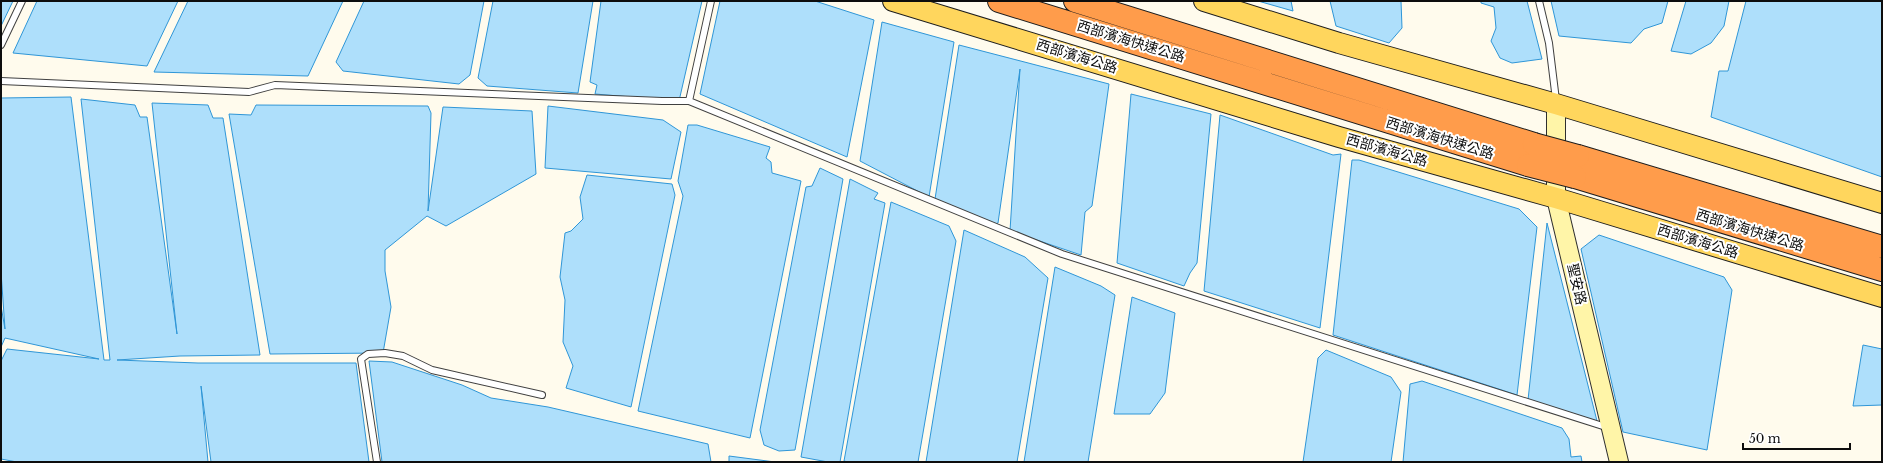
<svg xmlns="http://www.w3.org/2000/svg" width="1883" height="463" viewBox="0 0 1883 463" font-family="'Libre Baskerville','Noto Sans TC',serif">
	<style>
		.water { fill: #aedffb; stroke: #2f96d7 }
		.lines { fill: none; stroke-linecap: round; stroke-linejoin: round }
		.lane-casing { stroke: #404040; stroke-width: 8 }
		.secondary-casing { stroke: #2f2f2f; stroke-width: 20 }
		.primary-casing { stroke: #1e1e1e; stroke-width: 22 }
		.highway-casing { stroke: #1e1e1e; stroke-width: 24 }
		.lane { stroke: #fff; stroke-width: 6 }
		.secondary { stroke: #fff5a8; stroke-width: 18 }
		.primary { stroke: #ffd65d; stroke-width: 20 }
		.highway { stroke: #ff9c4b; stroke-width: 22 }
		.highway-bridge-casing { stroke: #1e1e1e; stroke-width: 24; stroke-linecap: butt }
		.highway-bridge { stroke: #ff9c4b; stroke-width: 22 }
		.labels { text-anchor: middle; stroke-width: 4; stroke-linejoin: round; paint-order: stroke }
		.street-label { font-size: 14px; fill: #0d0d0d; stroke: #fff }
	</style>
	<rect width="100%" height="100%" fill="#fffbed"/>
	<!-- water -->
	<path class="water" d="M1,1h12l-12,25z
		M37,1h141l-31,65 -134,-13z
		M188,1h155l-35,75 -154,-4z
		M364,1h120l-14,74 -11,9 -116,-13 -7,-9z
		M493,1h100l-15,92 -91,-7 -9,-8z
		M601,1h101l-23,100 -84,-7 2,-9 -7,-3z
		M720,1h95l59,19 -27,137 -147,-63z
		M1258,1h33l2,10z
		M1330,1h71l1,27 -13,15 -53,-17z
		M1481,1h46l15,58 -30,4 -12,-5 -9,-17 5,-13 -2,-21 -13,-4z
		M1551,1h117l-6,22 -18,6 -13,14 -72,-7z
		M1686,1h43l-5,25 -13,17 -20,11 -20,-3z
		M1746,1h136v176l-171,-60 8,-46h9z
		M882,22l72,20 -25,155 -69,-36z
		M959,45l150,39 -17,122 -7,6 -4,43 -71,-24 10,-162 -22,154 -5,2 -58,-26z
		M1131,94l80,20 -14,149 -7,10 -6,13 -67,-23z
		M71,97l33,263h6l-29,-261 54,6 5,12h7l30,217 -25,-231 56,2 5,13h10l37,237 -80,1 -63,4 81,3h158l13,99h-158l-10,-76 7,76h-191l-16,-3v-98l6,-12 92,10 -94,-21 -4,9v-41l4,23 -4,-57v-174z
		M256,105l172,1 3,7 -3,98 15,-104 89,4 4,63 -90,52 -19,-10 -42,34v21l6,36 -8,46 -113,1 -41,-240 22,1z
		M548,106l115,14 18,12 -10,47 -126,-11z
		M1220,115l113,40 8,-1 -21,174 -116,-37z
		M688,125h9l73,22 -4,11 5,4 1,11 29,8 -51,257 -112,-27 45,-215 -5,-15z
		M1352,160h7l160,49 18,18 -20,168 -184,-60z
		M820,168l23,11 -48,271 -16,1 -15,-6 -4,-15 46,-243 6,-1z
		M587,175l85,9 3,11 -44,212 -65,-19 7,-22 -10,-24 2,-42 -5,-23 5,-44 6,-2 12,-12 -3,-22z
		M850,179l28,14 -4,6 11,4 -45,259h-12l-27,-5z
		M891,202l58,24 7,15 -38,221h-70l-4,-1z
		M1547,223l50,198 -69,-21z
		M964,230l61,27 23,21 -31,184h-91z
		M1599,235l125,42 8,13 -25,160 -84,-18 -42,-183z
		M1055,267l46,19 14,9 -27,167h-64z
		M1132,297l43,16 -10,80 -15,21h-36z
		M1863,345l19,4v56l-29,1z
		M1326,350l65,27 10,15 -10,70h-88l15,-104z
		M369,361l23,1 70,23 29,13 57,9 160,37 3,18h-329z
		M1422,381l140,47 7,11 2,18 10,-1 1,6h-179l7,-78z
		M729,456l46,6h-46z"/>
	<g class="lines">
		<!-- lane casing -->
		<g class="lane-casing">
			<path id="lane" d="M1539,1l10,42 7,57
				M1,45l21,-44
				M1,81l248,11 26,-7 387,16h27l373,153 547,174
				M689,101l22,-100
				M377,462l-16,-103 7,-5 17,-1 18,3 29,14 110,25"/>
		</g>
		<!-- secondary casing -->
		<g class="secondary-casing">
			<path id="secondary" d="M1556,104v94l63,264"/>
		</g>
		<!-- primary casing -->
		<g class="primary-casing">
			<path id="primary" d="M893,1l446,136 217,61 326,99
				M1204,1l135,42 217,61 326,99"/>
		</g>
		<!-- highway casing -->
		<g class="highway-casing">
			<path id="highway" d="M999,1l529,164
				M1075,1l459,143
				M1578,156l304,91
				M1575,177l307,93"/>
		</g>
		<!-- lane -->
		<use href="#lane" class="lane"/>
		<!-- secondary -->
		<use href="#secondary" class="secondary"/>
		<!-- primary -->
		<use href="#primary" class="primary"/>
		<!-- highway -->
		<use href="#highway" class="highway"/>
		<!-- highway-bridge casing -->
		<g class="highway-bridge-casing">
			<path id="highway-bridge" d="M1534,144l44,12
				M1528,165l47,12"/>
		</g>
		<!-- highway-bridge -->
		<use href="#highway-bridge" class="highway-bridge"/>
	</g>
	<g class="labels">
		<!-- street labels -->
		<g class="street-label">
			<text transform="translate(1131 41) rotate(17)" y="5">西部濱海快速公路</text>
			<text transform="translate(1077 56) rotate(17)" y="5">西部濱海公路</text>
			<text transform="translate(1440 138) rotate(17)" y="5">西部濱海快速公路</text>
			<text transform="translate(1387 150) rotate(16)" y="5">西部濱海公路</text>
			<text transform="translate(1750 230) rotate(17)" y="5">西部濱海快速公路</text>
			<text transform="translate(1698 241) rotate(17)" y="5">西部濱海公路</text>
			<text transform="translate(1577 284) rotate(77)" y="5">聖安路</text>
		</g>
	</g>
	<!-- border -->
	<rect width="1883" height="463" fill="none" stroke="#0d0d0d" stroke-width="4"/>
	<!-- scale -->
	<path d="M1743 443v6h107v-6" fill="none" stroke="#0d0d0d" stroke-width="2"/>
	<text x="1749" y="443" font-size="12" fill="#0d0d0d" stroke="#ffffff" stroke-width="3" paint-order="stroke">50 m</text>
</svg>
